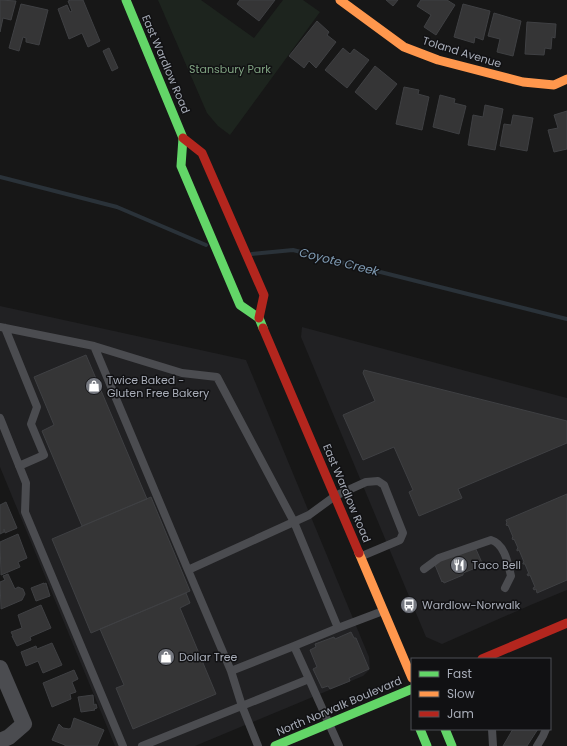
<svg xmlns="http://www.w3.org/2000/svg" width="567" height="746" viewBox="0 0 567 746" font-family="Poppins,sans-serif">
	<style>
		.built { fill: #212123 }
		.green { fill: #1d241e }
		.lines { fill: none; stroke-linecap: round; stroke-linejoin: round }
		.stream { stroke: #2a3239; stroke-width: 4 }
		.building { fill: #353536; stroke: #3f4043 }
		.lane { stroke: #4b4c50; stroke-width: 8 }
		.street { stroke: #4b4c50; stroke-width: 16 }
		.fast { stroke: #63d668; stroke-width: 9 }
		.slow { stroke: #ff974d; stroke-width: 9 }
		.jam { stroke: #b3261e; stroke-width: 9 }
		.labels { text-anchor: middle; stroke-width: 3; stroke-linejoin: round; paint-order: stroke }
		.street-label { font-size: 11px; fill: #a8adb8; stroke: #111113 }
		.park-label { font-size: 11px; fill: #7fa381; stroke: #111113 }
		.poi-label { font-size: 11px; fill: #a8adb8; stroke: #111113; text-anchor: start }
		.water-label { font-size: 12px; font-style: italic; fill: #7f9bb3; stroke: #111113 }
	</style>
	<rect width="100%" height="100%" fill="#171717"/>
	<!-- built -->
	<path class="built" d="M0,306l246,54 123,297 1,12 -7,7 -168,70h-80l-115,-279z
		M302,327l265,71v192l-34,14 -91,40 -16,-7 -125,-300z"/>
	<!-- green -->
	<path class="green" d="M158,0h43l53,38 29,-38h20l17,12 -90,123 -12,-9 -11,-13z"/>
	<g class="lines">
		<!-- stream -->
		<path class="stream" d="M0,177l117,30 89,38
			M252,254l41,-4 274,69"/>
	</g>
	<!-- building -->
	<path class="building" d="M0,0l16,1 -5,19 -8,-2 -3,14z
		M71,0h12l17,41 -12,6 -6,-14 -13,6 -11,-30 9,-4 3,7 2,-1 -4,-10z
		M240,0h35l-16,21 -22,-17z
		M386,0h12l-5,6z
		M421,0h26l8,5 -19,30 -12,-8 7,-12 -14,-9z
		M21,4l27,6 -9,35 -13,-3v-4l-3,-1 -4,14 -10,-3z
		M463,4l27,7 -7,29 -8,-3 -1,6 -20,-6z
		M494,13l27,8 -8,35 -16,-4 3,-13 -12,-3z
		M317,21l12,11 -2,3 9,7 -20,26 -7,-7 -5,7 -15,-12z
		M527,22l29,2 -1,14 -3,-1 -1,12 -6,-1 -1,7 -19,-1z
		M109,48l9,20 -6,3 -9,-20z
		M343,48l7,6 4,-5 15,11 -22,28 -22,-18z
		M375,66l22,18 -21,26 -21,-18z
		M404,87l15,3 -1,4 11,3 -7,33 -26,-6z
		M440,95l15,4 -1,4 12,3 -7,28 -26,-7z
		M485,105l18,4 -8,41 -27,-5 5,-30 10,2z
		M567,111v38l-13,3 -6,-22 10,-2 -4,-13z
		M513,115l20,3 -6,33 -27,-5 4,-22 7,1z
		M86,355l61,144 -65,27 -40,-95 12,-6 -20,-48z
		M364,370l203,51v22l-109,46 4,9 -43,18 -10,-24 4,-2 -19,-43 -31,13 -20,-45 32,-14 -12,-28z
		M567,494v86l-30,13 -1,-4 -2,1 -1,-2 2,-1 -5,-12 -2,1 -1,-2h2l-4,-10h-2v-1l1,-1 -5,-12 -2,1v-2l1,-1 -4,-9 -1,1 -1,-2 1,-1 -5,-12 -1,1 -1,-2 1,-1 -1,-3z
		M151,497l39,94 -99,42 -39,-94z
		M6,502l11,26 -12,5 -1,-4v3l-4,2v-29z
		M18,534l9,24 -9,4 2,5 -19,8 -1,-33z
		M475,547l8,18 -20,8v2l-19,8 -1,-2 -1,1 -7,-17v-2l20,-8 1,2z
		M8,574l7,15 3,-2 5,2 2,5 -3,6 -21,9 -1,-27 5,-2 -2,-4z
		M44,583v1l2,-1 4,13 -14,5 -5,-13z
		M186,593l4,10 -10,5 36,86 -83,35 -17,-41 8,-3 -24,-56z
		M41,605l10,23 -21,9 1,3 -14,6 -5,-10h1l-2,-4 11,-4 -4,-13z
		M351,632l3,6h2l13,31 -20,9 1,3 -20,8 -2,-3 -6,2 -9,-19 4,-2 -7,-17 6,-3 -1,-3 19,-7 1,2z
		M52,643l10,22 -19,8 -5,-12 -12,5 -5,-14 15,-6 1,3z
		M74,670l4,9 -6,3 4,10 -6,2 1,5 -19,8 -9,-24z
		M93,695l1,10 2,-1 1,4 -3,1 1,1 -14,2 -3,-15z
		M74,718l30,12 -7,16h-32v-1l-13,-5 7,-16 4,4 6,1 2,-1z
		M513,729h25l-11,17h-24z"/>
	<g class="lines">
		<!-- lane -->
		<path class="lane" d="M0,327l94,19 94,224 121,-55 26,-19 31,-14 12,-1 6,4 19,48 -3,7 -38,16
			M5,328l32,79 -6,17 13,31 -25,11
			M94,346l88,27 35,4 77,145 44,106 -44,18 15,33 -167,67
			M0,418l26,65 -1,29 98,234
			M424,569l15,-11 52,-18c14,4 17,24 20,36l-6,12
			M188,570l43,101 63,-25
			M338,628l45,-17
			M231,671l11,35 16,40
			M309,679l30,67
			M492,729l1,17
			M537,746l6,-10 3,-7"/>
		<!-- street -->
		<path class="street" d="M0,668l24,56 -15,13 -9,4"/>
		<!-- fast -->
		<path class="fast" d="M126,0l57,138 -2,28 59,139 19,13 4,10
			M420,729l7,17
			M445,729l7,17
			M275,746l137,-57"/>
		<!-- slow -->
		<path class="slow" d="M340,0l64,47 34,13 85,22 31,3 13,-6
			M359,553l53,125"/>
		<!-- jam -->
		<path class="jam" d="M183,138l19,15 62,142 -5,23
			M263,328l96,225
			M482,659l85,-36"/>
	</g>
	<!-- icons -->
	<defs>
		<g id="shop-disc" transform="scale(0.9)"><circle r="9.5" fill="#757880" stroke="#111113"/><path d="M-5-2.5h2.3a2.7 3.5 0 0 1 5.4 0H5L5.5 6h-11ZM-1.5-2.5h3a1.5 2.3 0 0 0-3 0Z" fill="#fff"/></g>
		<g id="restaurant-disc" transform="scale(0.9)"><circle r="9.5" fill="#757880" stroke="#111113"/><path d="M-5-6h1v4h1v-4h1v4h1v-4h1v5L-1.5 .5V6h-2V.5L-5-1ZM5-6V6H3V1.5H1.5Q1.5-4 5-6Z" fill="#fff"/></g>
		<g id="bus-disc" transform="scale(0.9)"><circle r="9.5" fill="#757880" stroke="#111113"/><path d="M-5-6H5V4H4V6H2V4H-2V6H-4V4H-5ZM-3.5-4V0h7V-4ZM-3.5 1.2v1.5H-2V1.2ZM2 1.2v1.5H3.5V1.2Z" fill="#fff"/></g>
	</defs>
	<g fill-rule="evenodd">
		<use href="#shop-disc" x="94" y="386"/>
		<use href="#restaurant-disc" x="459" y="565"/>
		<use href="#bus-disc" x="409" y="605"/>
		<use href="#shop-disc" x="166" y="657"/>
	</g>
	<g class="labels">
		<!-- street labels -->
		<g class="street-label">
			<text transform="translate(462 52) rotate(17)" y="4">Toland Avenue</text>
			<text transform="translate(166 64) rotate(67)" y="4">East Wardlow Road</text>
			<text transform="translate(347 493) rotate(67)" y="4">East Wardlow Road</text>
			<text transform="translate(339 706) rotate(-23)" y="4">North Norwalk Boulevard</text>
		</g>
		<!-- park labels -->
		<g class="park-label">
			<text x="230" y="73">Stansbury Park</text>
		</g>
		<!-- poi labels -->
		<g class="poi-label">
			<text x="107" y="384">Twice Baked -<tspan x="107" dy="13">Gluten Free Bakery</tspan></text>
			<text x="472" y="569">Taco Bell</text>
			<text x="422" y="609">Wardlow-Norwalk</text>
			<text x="179" y="661">Dollar Tree</text>
		</g>
		<!-- water labels -->
		<g class="water-label">
			<text transform="translate(339 262) rotate(14)" y="4">Coyote Creek</text>
		</g>
	</g>
	<!-- legend -->
	<rect x="411" y="658" width="140" height="72" fill="#111113" stroke="#4d4f55"/>
	<rect x="419" y="671" width="20" height="6" fill="#63d668" stroke="#4d4f55"/>
	<text x="447" y="678" font-size="12" fill="#a8adb8">Fast</text>
	<rect x="419" y="691" width="20" height="6" fill="#ff974d" stroke="#4d4f55"/>
	<text x="447" y="698" font-size="12" fill="#a8adb8">Slow</text>
	<rect x="419" y="711" width="20" height="6" fill="#b3261e" stroke="#4d4f55"/>
	<text x="447" y="718" font-size="12" fill="#a8adb8">Jam</text>
</svg>
